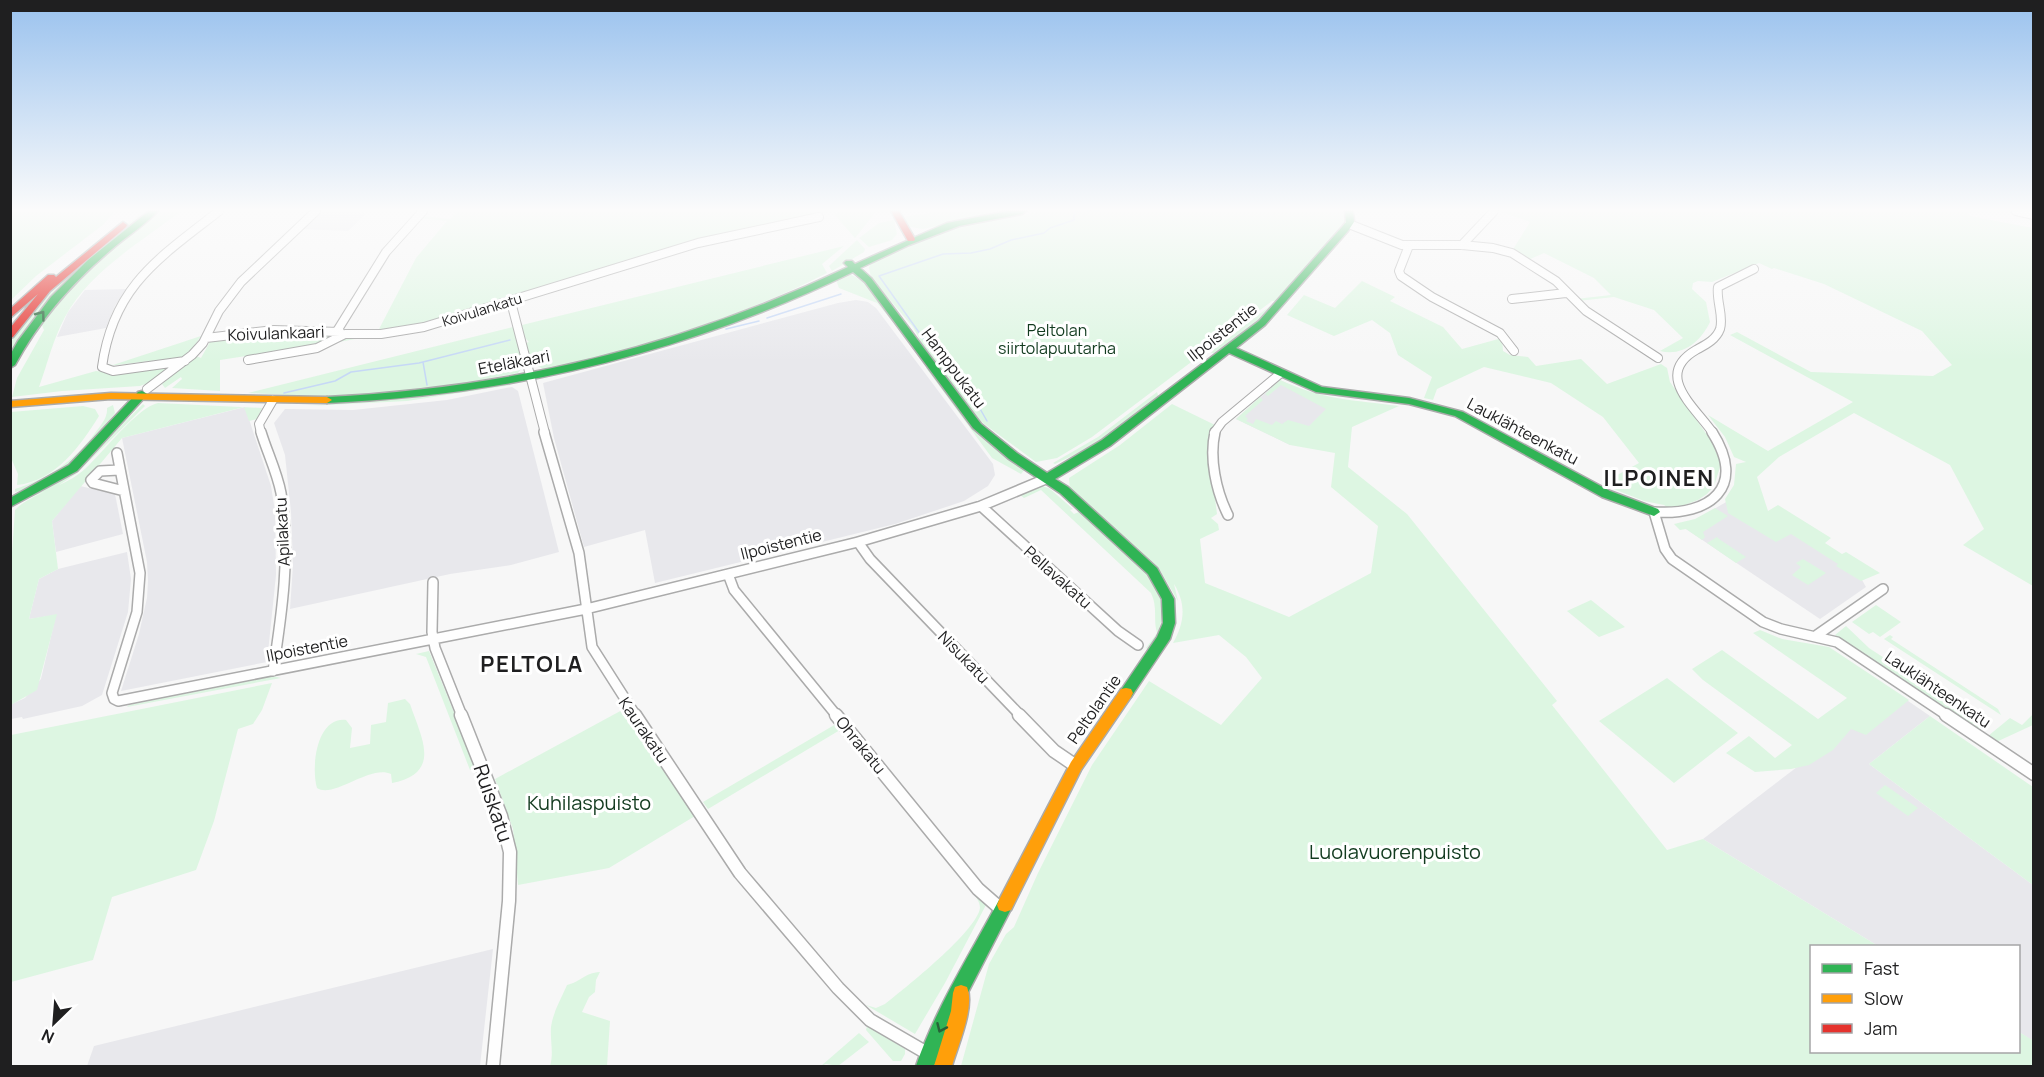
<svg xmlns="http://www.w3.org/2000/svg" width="2044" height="1077" viewBox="0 0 2044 1077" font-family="Manrope,sans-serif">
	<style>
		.built { fill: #e8e8ec }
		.green { fill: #ddf6e2 }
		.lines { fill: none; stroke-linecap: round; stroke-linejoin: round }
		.stream { stroke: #c6d8f6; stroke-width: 1.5 }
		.street-far2-casing { stroke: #ababab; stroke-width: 10 }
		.street-far1-casing { stroke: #ababab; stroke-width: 12 }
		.street-casing { stroke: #ababab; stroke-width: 15 }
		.fast-casing { stroke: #ababab; stroke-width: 3 }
		.slow-casing { stroke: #ababab; stroke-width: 3 }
		.jam-casing { stroke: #ababab; stroke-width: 3 }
		.street-far2 { stroke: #fefefe; stroke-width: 8 }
		.street-far1 { stroke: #fefefe; stroke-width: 9 }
		.street { stroke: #fefefe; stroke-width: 12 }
		.fast { fill: #30b455; fill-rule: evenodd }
		.slow { fill: #ff9f0a; fill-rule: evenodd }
		.jam { fill: #e5322d; fill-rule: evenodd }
		.oneway { stroke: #276238 }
		.labels { text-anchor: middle; stroke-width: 6; stroke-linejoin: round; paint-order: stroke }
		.far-street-label { font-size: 14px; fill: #1f1f20; stroke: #fff }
		.park-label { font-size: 16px; fill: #123b1f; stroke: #fff }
		.street-label { font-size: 16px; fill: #1f1f20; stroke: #fff }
		.near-street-label { font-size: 20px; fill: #1f1f20; stroke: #fff }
		.near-park-label { font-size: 20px; fill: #123b1f; stroke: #fff }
		.district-label { font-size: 22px; font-weight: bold; letter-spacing: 1.5px; fill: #1f1f20; stroke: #fff }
	</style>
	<rect width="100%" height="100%" fill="#f7f7f7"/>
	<!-- built -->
	<path class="built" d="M320,211h15l32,2 -19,18 -48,-2z
		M126,289l-11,17 -9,22 -49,9 11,-25 17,-22z
		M856,300l12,2 8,6 117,156 2,11 -7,11 -24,15 -69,23 -240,59 -10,-53 -61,17 -30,-109 -11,-55 295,-80z
		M1280,380l34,16 27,5 -51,44 -54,-26z
		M506,388l6,-1 6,4 41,161 -48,13 -61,9 -160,35 3,-44 -2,-53 -6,-57 -11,-32 11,-14 68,1 94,-10z
		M245,407l26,79 4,25 1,64 -9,87 -146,29 18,-57 8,-36 1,-17 -1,-19 -25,-124z
		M80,486l35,8 8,40 -67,18 -4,-31z
		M1740,494l129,81 -7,5 4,7 -46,32 -137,-92z
		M127,552l4,27 -3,33 -26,83 -20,11 -59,13 -1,-2 -11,2 -1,-14 15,-7 16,-19 15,-64 -27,4 10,-40 19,-10z
		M1895,692l35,24 -61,48 164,121v156l-14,-9 -1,-86h-140l-175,-107z
		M493,949l-13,117h-393l7,-20z"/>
	<!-- green -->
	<path class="green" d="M11,211h104l-11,13 -68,52 -25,24z
		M144,211h7l-108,95 -32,49v-14l26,-35 65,-62z
		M159,211h22c-40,31 -92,61 -116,106 -12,22 -18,48 -26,70l57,-16 15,2 61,-7 -19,15 -13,5 -78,5 -50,6 5,-19 27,-48 -3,-7c32,-45 75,-78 118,-112z
		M458,211h373l-161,36 -242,77 -50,7 38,-73 31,-37 -28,-3 2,-2 29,3z
		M842,211h32l1,2 -20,25 -21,-24z
		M942,211h66l-85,18 -13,-2 -7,-10z
		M1045,211h300v13l-68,77h-5l-180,136 -35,21 -21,4 -60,-44 -49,-65 -14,-26 -42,-49 -2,-11 4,-8 20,-10 67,-24z
		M1499,211h470l1,5 63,12v358l-70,-41 21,-16 -34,-64 -96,-52 -75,44 -22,20 11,34 10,-6 53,33 -6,5 17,11 4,-2 34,21 -19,8 -25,-15 2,-2 -47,-30 -15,8 -48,-29 -3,-14 9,-14 2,-21 10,-2 -12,-5 -9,-20 -17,-22 60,36 85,-49 -123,-67 7,-3 74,40 122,4 19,-11 -30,-34 -98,-47 -50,-16 -2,1 -13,-6 -47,19 -14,-1 -5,2 -1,6 14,13 4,20c-9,19 -27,35 -50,29l23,-13 -29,-28 -40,-13 -36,4 -2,-2 35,-4 -17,-17 -50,-25 -16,7 -16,-9 18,-29z
		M894,220l3,14 -5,6 -23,7 -10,-9 20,-15z
		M857,240l8,9 -1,3 -32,19 -3,-5z
		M844,246l-22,18 5,9c-91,46 -183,74 -282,97l-15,-8 -4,-19 3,-1 -5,-5 -2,-12z
		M848,274c21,5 47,43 55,60l-26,-31 -38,-15 -4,-11z
		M1362,281l33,16 -5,4 53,26 19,22 40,-11 1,13 7,4 18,2 8,9 45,-7 26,25 54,-20 6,4 3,14 42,60 9,22 -7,22 -7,8 -9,6 -16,6 -14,2 -4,-3 -20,-4 -43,-17 38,-21 -36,-46 -52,-34 -67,-16 -47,22 -4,11 -9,-2 8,-21 -34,-22 -8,-22 -18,-13 -38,16 -47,-21 17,-20 31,13z
		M1270,306h3c-16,20 -38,33 -57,48l-6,-2z
		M513,327l10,39 -5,7 -82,15 -90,10 -98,-5z
		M277,332l52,3v2l26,2 -81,15h-14l-13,4 -1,-2 -26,4v31l-48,-3 10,-9 -1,-2 -16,11 -3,-4 34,-28 5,2 10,-18z
		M201,336l-9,14 -9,7 -75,9v-2l5,1z
		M928,367l49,65 48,37 -4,5 -29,-16 -66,-90z
		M1280,380c43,20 74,20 119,26l-47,21 -4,40 59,47 150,187 -5,4 115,145 36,-11 175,107h-66v106h206l1,-20 15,9 -1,25h-1072l28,-102 17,-30 8,-7 24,-54 54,-108 57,-84 72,44 41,-47 -16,-21 -27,-22 -46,8c11,-19 14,-38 1,-59l4,17 -17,-29 -91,-83 -1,-11 51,-33 52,-41 43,21 -7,19 9,70 -6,4 7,6 1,6 -19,9 5,44 84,34 82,-44 7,-47 -47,-39 4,-34 -45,-8 -54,-26 24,-22 3,3 -18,16 3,3 -2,2 7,3 3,-5 16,6 4,-4 6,3 6,-4 21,6 17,-17 -45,-24 -13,11 -3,-2z
		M508,384l3,1 -104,16 -99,5 125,-10z
		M1157,392l2,6 -66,48 -38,18 -2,-1 45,-26z
		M158,403l104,5 -5,11 -8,2 -5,-14 -122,31 -70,83 6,48 -19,10 -10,40 28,-5 -20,76 -26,15 -1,-124 5,-71c19,-19 50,-22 71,-42 17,-16 52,-61 72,-65z
		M143,404l2,2 -69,68 -20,13 -42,17 56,-28z
		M113,405l2,8c-26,35 -55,70 -100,79v-3c34,-11 58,-27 80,-56 5,-7 13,-15 12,-25z
		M83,406l12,3 4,7c-19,30 -43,65 -82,69l1,-11 -7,-16v-46z
		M1041,486l8,2 24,21 -3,1 4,4 5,-2c16,10 29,22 43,35 35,33 55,56 27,103l-3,-2 11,-15c-4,-13 1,-26 -6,-40l-110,-103 -17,8 -5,-4z
		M1715,508l13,8 -25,16 2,5 -3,3 -16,-11 -6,1 -6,-6 21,-5z
		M1717,537l2,2 27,18 -10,6 -29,-20z
		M1803,559l23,14 -18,12 -16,-10 9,-8 -5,-4z
		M1591,600l34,27 -26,10 -32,-26z
		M1876,605l25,17 -21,15 -7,-5 -4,2 -17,-12z
		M1846,626l23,22 117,77 -6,5 -7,-2 -138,-93z
		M1760,630l22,9 47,8 80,53 -43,35 -15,-6 -18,21 -24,15 -18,4 -36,3 -29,-19 23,-17 26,22 17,-13 -89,-65 -11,-11 30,-19 96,69 29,-21 -94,-65z
		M1890,635l3,2 -2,2 107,70 3,6 -117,-76z
		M429,651l55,135 -2,1 -8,-19 -4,2 -44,-113 -10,-3z
		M273,676l8,2 -154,29 2,-2z
		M1667,678l71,55 -64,50 -75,-62z
		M272,683l-10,27 -9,14 -15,5 -24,92 -18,49 -84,27 -19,63 -82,22v-247z
		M405,699l5,5c11,33 33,69 -18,79l-1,-9c-21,-10 -57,25 -74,14 -6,-20 -1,-71 29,-68l6,8 -2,20 20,-4 1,-19 15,-3 2,-19z
		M624,709l71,107 -86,52 -91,17 -5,-56 -18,-50z
		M2033,714v11l-39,18 -6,-7 22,-18 12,7z
		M1930,716l103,71v98l-164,-121z
		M836,724l4,6 -132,79 -5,-7z
		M1885,785l33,23 -10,8 -32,-23z
		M972,892h3l11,13 -41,78 -30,51 -49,-29 10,3 9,-4c19,-15 92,-73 95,-96 0,-7 -5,-12 -8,-16z
		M600,972l-4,8 -1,12 -6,5 -7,15 28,9 -3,45h-57c4,-13 0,-25 1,-39 2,-15 10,-28 16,-42 14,-3 17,-12 33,-13z
		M867,1026l38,23v5l-4,7h-8l-27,-31z
		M859,1033l10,9 -31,24 -12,-2 -5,2z"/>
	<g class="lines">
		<!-- stream -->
		<path class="stream" d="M1087,211h12
			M767,318l74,-24
			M726,329l33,-8
			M423,362l4,23
			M284,393l51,-12 16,-9 68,-9 91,-23
			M987,421l-8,-14 -56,-69 -44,-62 64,-22 28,-1 19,-4 21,-9 33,-7 6,-5 24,-8v-7l6,-2"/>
		<!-- street-far2 casing -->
		<g class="street-far2-casing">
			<path id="street-far2" d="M2016,211l18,4
				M1349,224l53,21h60l31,3 19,5 44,28 30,30 72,47
				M1407,245l1,3 -9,23 2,5 31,21 68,36 14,18
				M1462,245l32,-34
				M1512,299l54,-6
				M511,302l34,131
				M337,331l49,-79 37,-41
				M206,338l68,-8 66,2
				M248,360l69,-12 28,-14h36l43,-7 274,-84 121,-26
				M185,361l-72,10 -11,-4c11,-81 57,-109 117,-156
				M147,389l45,-34 11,-12 16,-32 22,-29 75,-71
				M261,433l-2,-9 14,-24
				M1214,433l8,-11 59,-49
				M1713,433c-18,-26 -60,-58 -17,-83 9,-5 20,-10 24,-21 4,-13 -4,-28 -2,-42l36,-18"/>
		</g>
		<!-- street-far1 casing -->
		<g class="street-far1-casing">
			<path id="street-far1" d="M261,432c6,20 16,40 20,61 10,59 1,120 -8,178
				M544,432l35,121 13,94 44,69
				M1215,432c-6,26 1,59 13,83
				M1712,432c35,55 -1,84 -58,80l11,37 7,10 91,63 18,7 56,13 111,74
				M117,453l23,120 -3,39 -25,81 2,6 4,2 468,-92 272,-67 123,-36 67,-28
				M119,470l-19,1 -9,9 2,3 31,8
				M981,506l137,125 20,14
				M858,542l12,17 151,157
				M728,574l6,16 103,126
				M433,582l-1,50 3,16 27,68
				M1817,635l66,-46"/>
		</g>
		<!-- street casing -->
		<g class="street-casing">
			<path id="street" d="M461,715l40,101 9,36 -1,49 -16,165
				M635,715l105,158 98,115 32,32 62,36
				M836,715l142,174 24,21
				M1019,715l35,36 22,15
				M1946,715l88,59"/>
		</g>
		<!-- fast casing -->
		<g class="fast-casing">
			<path id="fast" d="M149,211h9c-13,14 -31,25 -46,38 -40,34 -72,70 -97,116l-5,3v-13l8,-14 33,-44 37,-37z
				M1008,211h18l-4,3 -63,12 -50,19 -49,23 11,10 110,146 36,29 30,20 55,-33 157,-119 83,-94 4,-5 -1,-11h8l1,11 -6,9 -83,94 -29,23 86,39 87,11 54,14 147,79 48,18 2,3 -6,4 -52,-19 -147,-81 -46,-12 -93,-12 -87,-39 -119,93 -55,33 13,8 89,81 17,31 1,24 -5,16 -39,58 -5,1 -5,-1 -2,-4 38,-56 6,-14 -1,-24 -14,-25 -88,-81 -51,-34 -36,-31 -108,-146 -12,-10c-167,81 -341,123 -526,131l-5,-3 5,-3c184,-9 354,-50 521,-130l-4,-4 2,-2h6l3,3 92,-41z
				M142,391l5,3 -1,2 -69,75 -67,36v-9l59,-33 69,-73z
				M1005,898l6,2 2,5 -54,105 -25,56h-18c19,-57 55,-113 83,-166z"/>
		</g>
		<!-- slow casing -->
		<g class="slow-casing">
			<path id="slow" d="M111,393l216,4 5,3 -5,3 -216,-4 -101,8v-6z
				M1126,688l5,1 2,4 -2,4 -50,73 -70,140 -6,2 -6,-2 -2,-5 2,-5 72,-138 50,-73z
				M961,985l6,2c8,20 -9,58 -15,79h-18l17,-55 2,-18 2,-6z"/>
		</g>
		<!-- jam casing -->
		<g class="jam-casing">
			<path id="jam" d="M891,211h8l16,28 -1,2h-6z
				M123,222l4,3 -1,2 -76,64 -37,46 -3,1v-10l28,-34 -28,24v-9l38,-34h6l2,2z"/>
		</g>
		<!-- street-far2 -->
		<use href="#street-far2" class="street-far2"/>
		<!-- street-far1 -->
		<use href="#street-far1" class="street-far1"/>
		<!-- street -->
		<use href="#street" class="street"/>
		<!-- fast -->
		<use href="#fast" class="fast"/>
		<!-- slow -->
		<use href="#slow" class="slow"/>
		<!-- jam -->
		<use href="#jam" class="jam"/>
	</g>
	<!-- one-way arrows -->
	<defs><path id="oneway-chevron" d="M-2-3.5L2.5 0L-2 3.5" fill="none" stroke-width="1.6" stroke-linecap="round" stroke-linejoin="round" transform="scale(1.5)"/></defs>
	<g class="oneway">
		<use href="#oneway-chevron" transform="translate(41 315) rotate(-53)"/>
		<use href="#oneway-chevron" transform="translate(941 1028) rotate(114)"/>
	</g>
	<!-- sky -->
	<linearGradient id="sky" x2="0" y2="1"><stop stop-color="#9ac2ee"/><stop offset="0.58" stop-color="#fbfbfb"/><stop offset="1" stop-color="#fbfbfb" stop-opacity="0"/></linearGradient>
	<rect width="2044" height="362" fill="url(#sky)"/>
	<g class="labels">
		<!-- far-street labels -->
		<g class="far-street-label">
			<text transform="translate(482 310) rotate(-17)" y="5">Koivulankatu</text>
		</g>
		<!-- park labels -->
		<g class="park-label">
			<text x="1057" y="336">Peltolan<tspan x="1057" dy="18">siirtolapuutarha</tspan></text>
		</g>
		<!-- street labels -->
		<g class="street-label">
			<text transform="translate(1222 332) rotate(-38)" y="6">Ilpoistentie</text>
			<text transform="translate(276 333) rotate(-2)" y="6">Koivulankaari</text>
			<text transform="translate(514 362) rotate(-11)" y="6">Eteläkaari</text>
			<text transform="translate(954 368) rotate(53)" y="6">Hamppukatu</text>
			<text transform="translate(1523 431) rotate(28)" y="6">Lauklähteenkatu</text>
			<text transform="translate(282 532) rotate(-93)" y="6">Apilakatu</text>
			<text transform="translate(781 544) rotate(-14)" y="6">Ilpoistentie</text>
			<text transform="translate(1058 577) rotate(42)" y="6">Pellavakatu</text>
			<text transform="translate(307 648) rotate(-11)" y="6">Ilpoistentie</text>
			<text transform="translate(964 657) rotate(46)" y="6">Nisukatu</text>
			<text transform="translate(1938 689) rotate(34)" y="6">Lauklähteenkatu</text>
			<text transform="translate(1094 709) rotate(-55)" y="6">Peltolantie</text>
			<text transform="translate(644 730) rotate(56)" y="6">Kaurakatu</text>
			<text transform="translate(861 745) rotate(51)" y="6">Ohrakatu</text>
		</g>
		<!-- near-street labels -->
		<g class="near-street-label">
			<text transform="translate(493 803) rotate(71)" y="7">Ruiskatu</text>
		</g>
		<!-- near-park labels -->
		<g class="near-park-label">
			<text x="589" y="810">Kuhilaspuisto</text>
			<text x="1395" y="859">Luolavuorenpuisto</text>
		</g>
		<!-- district labels -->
		<g class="district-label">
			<text x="1659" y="486">ILPOINEN</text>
			<text x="532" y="672">PELTOLA</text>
		</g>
	</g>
	<!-- border -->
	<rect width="2044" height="1077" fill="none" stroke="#1f1f20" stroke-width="24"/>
	<!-- legend -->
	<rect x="1810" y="945" width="210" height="108" fill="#ffffff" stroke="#a5a5a6" stroke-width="1.5"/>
	<rect x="1822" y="964" width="30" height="9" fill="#30b455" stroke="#a5a5a6" stroke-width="1.5"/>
	<text x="1864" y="975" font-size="18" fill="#1f1f20">Fast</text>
	<rect x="1822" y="994" width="30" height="9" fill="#ff9f0a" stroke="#a5a5a6" stroke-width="1.5"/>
	<text x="1864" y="1005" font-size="18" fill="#1f1f20">Slow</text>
	<rect x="1822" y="1024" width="30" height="9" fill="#e5322d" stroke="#a5a5a6" stroke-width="1.5"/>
	<text x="1864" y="1035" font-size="18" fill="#1f1f20">Jam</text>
	<!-- north arrow -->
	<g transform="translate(54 1023) rotate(205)" stroke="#ffffff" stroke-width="4.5" paint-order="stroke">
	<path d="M0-4.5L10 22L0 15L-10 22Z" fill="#1f1f20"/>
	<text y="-9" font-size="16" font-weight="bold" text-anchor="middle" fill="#1f1f20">N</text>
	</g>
</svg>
